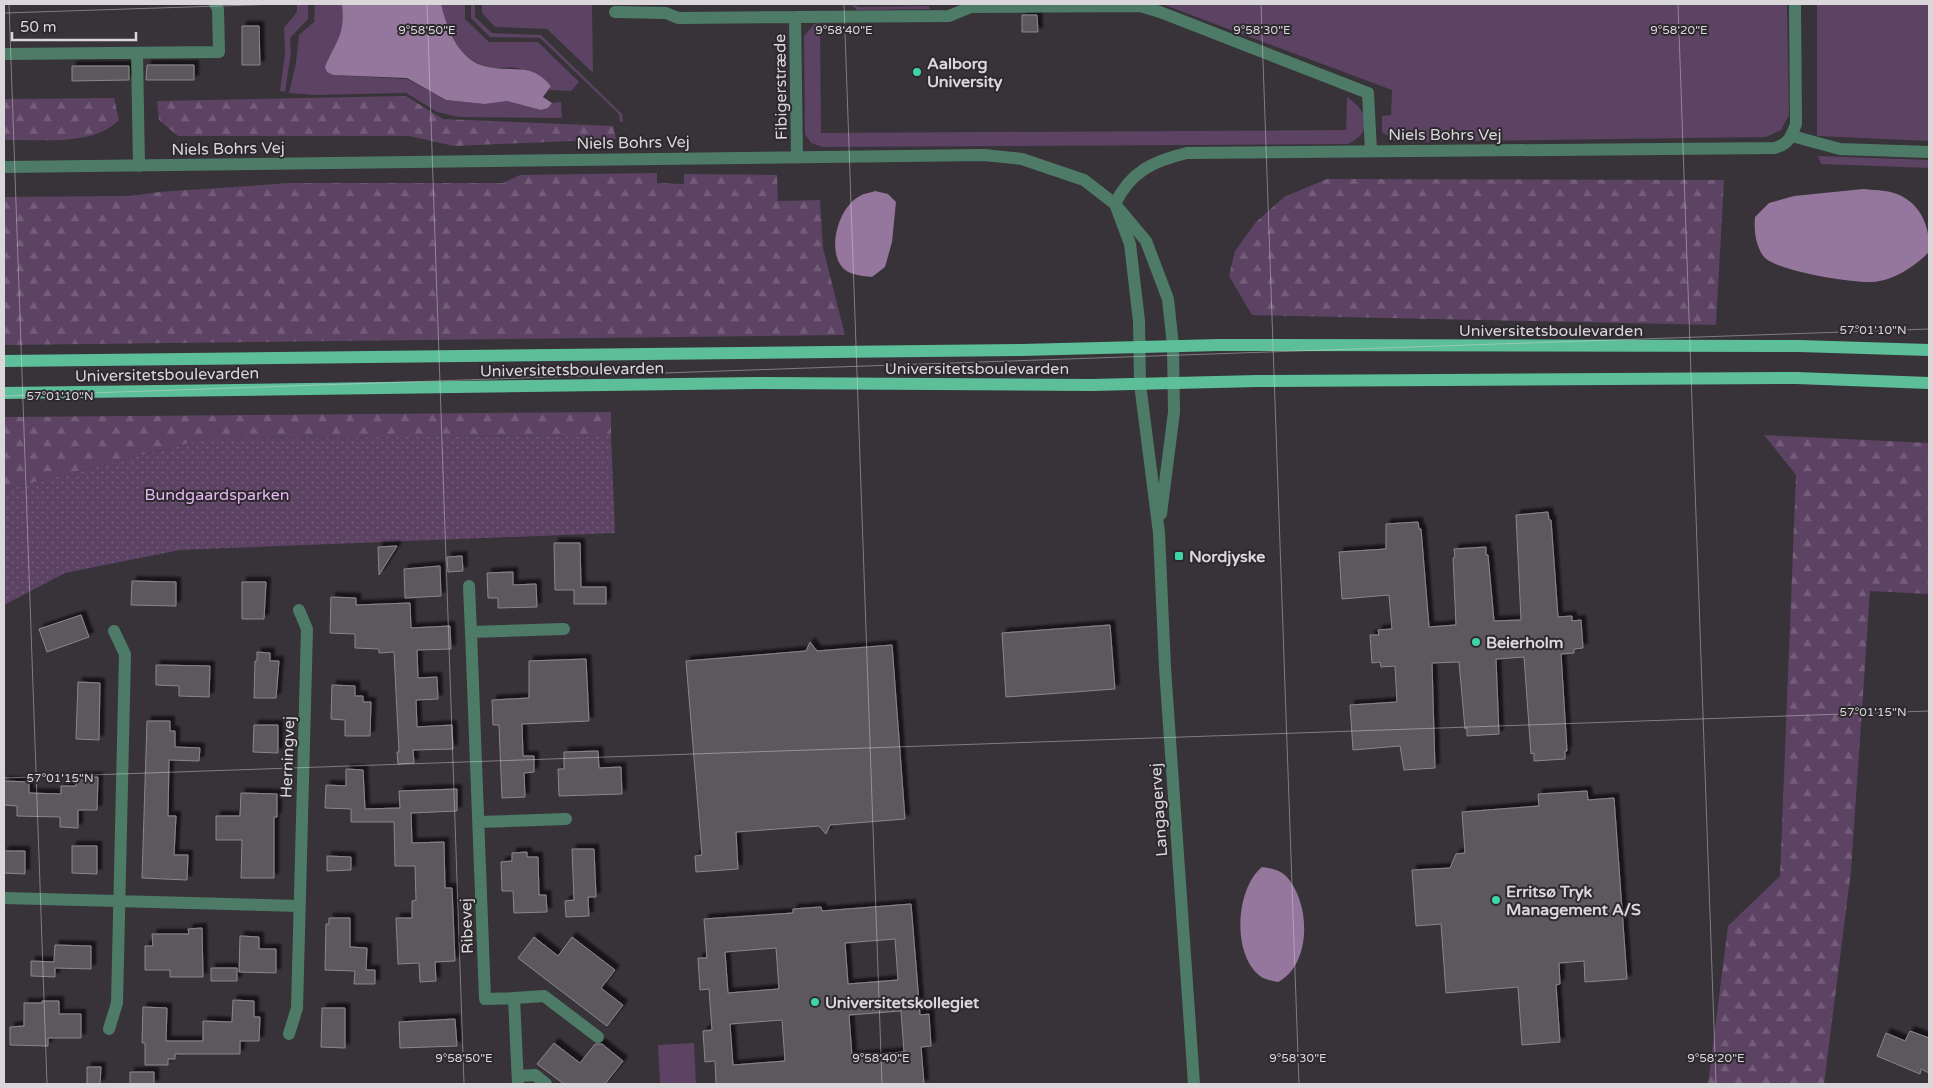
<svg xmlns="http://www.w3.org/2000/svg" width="1933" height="1088" viewBox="0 0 1933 1088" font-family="'Varela Round',sans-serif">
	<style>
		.grass { fill: #5c4263 }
		.forest { fill: url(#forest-firs) }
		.park { fill: url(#park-dots) }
		.water { fill: #95769d }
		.building { fill: #5c585d; stroke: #8a868b; fill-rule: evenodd; filter: url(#shadow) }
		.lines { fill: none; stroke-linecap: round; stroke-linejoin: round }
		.minor { stroke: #4e7b68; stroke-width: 12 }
		.major { stroke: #5dbf9a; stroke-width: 12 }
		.ticks { fill: none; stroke: #d9d7da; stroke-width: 1; stroke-opacity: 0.45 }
		.poi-dot { fill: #3ed4a3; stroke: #2d292e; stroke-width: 2 }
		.labels { text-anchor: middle; stroke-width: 4; stroke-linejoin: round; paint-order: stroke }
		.poi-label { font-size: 16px; font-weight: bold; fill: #d9d7da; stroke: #2d292e; text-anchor: start }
		.street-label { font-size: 16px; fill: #d9d7da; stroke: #2d292e }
		.park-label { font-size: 16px; fill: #e7b7f4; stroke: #2d292e }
		.ticks-label { font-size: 12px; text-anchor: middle; fill: #d9d7da; stroke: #2d292e; stroke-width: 4; stroke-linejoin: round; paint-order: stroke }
	</style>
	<defs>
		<pattern id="forest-firs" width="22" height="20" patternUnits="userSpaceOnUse" patternTransform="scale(1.25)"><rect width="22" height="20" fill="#5c4263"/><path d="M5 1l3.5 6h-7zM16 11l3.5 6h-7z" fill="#735d79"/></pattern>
		<pattern id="park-dots" width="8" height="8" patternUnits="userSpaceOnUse" patternTransform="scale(1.25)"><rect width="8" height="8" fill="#5c4263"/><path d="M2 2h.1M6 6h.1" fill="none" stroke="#735d79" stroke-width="1.8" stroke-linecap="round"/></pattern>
		<filter id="shadow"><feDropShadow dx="4.5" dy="-4.5" stdDeviation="1" flood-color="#0009"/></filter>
	</defs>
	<rect width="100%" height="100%" fill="#373338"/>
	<!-- grass -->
	<path class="grass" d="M297,4h11v15l-18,19 1,15 -6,39 -5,-1 5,-38 -1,-25 13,-16z
		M315,4h27c2,24 -1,34 -14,55l5,16 74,4 39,21 39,4 22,-3 34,9 7,-2 4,-5 9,-1 1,16 -104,-1 -21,-5 -31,-19 -92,2 -25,-2 7,-30 3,-28 15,-13z
		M441,4h24v15l24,23h49l41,40 -8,9 -22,-1 2,-5c-10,-5 -23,-15 -34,-17 -8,-2 -16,1 -24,0 -33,-5 -45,-35 -52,-64z
		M471,4h4v13l17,16 49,2 81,79 1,8h-3l-1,-8 -79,-76 -50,-1 -19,-19z
		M482,4h110l1,69 -46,-44 -52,-2 -13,-14z
		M851,4l8,3 70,-1 1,3 -73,1z
		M1162,4h625l2,111 -8,15 -15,7 -369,5 -15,-10v-16l9,-1 1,-25z
		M1817,4h112v137l-112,-5z
		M820,23l1,110 525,-3 1,-33c21,14 28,34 1,47l-525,3 -12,-4 -6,-9 -1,-98 10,-12z
		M1818,156l111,4v8l-108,-4z
		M694,1043l2,41h-36l-2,-39z"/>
	<!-- forest -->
	<path class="forest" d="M406,96l37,23 170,7 3,13 -162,7 -45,-10h-231l-19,-16 -2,-19z
		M114,98l5,22c-27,27 -79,19 -115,20v-41z
		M657,173v10l27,1v-10l93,1 1,26 42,-1 3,48 22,87 -841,10v-148l126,-1 29,-4 132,-9h212l17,-8z
		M1327,179l397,1 -8,145 -464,-10 -23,-39 6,-25 21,-29 28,-25z
		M611,412v24l-401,2 -206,52v-73z
		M1764,435l165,8v151l-59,-3 -19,280 -27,213h-116l20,-158 52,-50 16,-401z"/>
	<!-- park -->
	<path class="park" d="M611,436l4,97 -435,17 -115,23 -61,32v-115l206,-52z"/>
	<!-- water -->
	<path class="water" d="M342,4h99c7,28 19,61 53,64 26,3 38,-4 57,18l-8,11 9,6 -4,5 -7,2 -34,-9 -22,3 -39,-4 -39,-22 -74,-3 -6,-3 -2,-5c11,-27 20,-30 17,-63z
		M1863,189c10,1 22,1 31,4 26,8 37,34 35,59 -15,15 -36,29 -57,30 -21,1 -95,-11 -108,-25 -9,-12 -10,-27 -9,-40l14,-14 25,-7z
		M875,191l13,3 8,8 -4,40 -7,25 -13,10c-9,-1 -23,-2 -29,-9 -17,-18 -4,-62 17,-72 4,-3 10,-3 15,-5z
		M1262,867c8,1 18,3 24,9 25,27 26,88 -8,106 -5,-1 -11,-2 -15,-4 -32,-20 -28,-89 -1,-111z"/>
	<!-- building -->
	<path class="building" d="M1022,15h15l1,17h-16z
		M242,26h17l1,39h-18z
		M194,65v15h-48l1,-15z
		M72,66h57v14l-57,1z
		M1548,512l1,8h2l7,97 14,-1v5l9,-1 2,28 -9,1v4l-13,1 6,97h-2v8l-31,2v-8l-3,1 -7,-97 -28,2 3,75 -32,2v-8l-2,1 -6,-67 -27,1 3,105 -31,2 -4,-24 -47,4 -3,-45 47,-3 -2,-36 -14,1 -1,-5 -8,1 -2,-28h9l-1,-5 14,-1 -3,-34 -47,4 -3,-47 47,-3v-25l32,-2 1,7h2l8,98 27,-2 -3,-67 2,-1 -1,-8 32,-2v8h2l6,66 27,-1 -5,-105z
		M554,543h26l1,44h25v17h-32v-14h-19z
		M397,546l-18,29 -1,-28z
		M462,556l1,15 -15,1 -1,-15z
		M440,566l1,30 -36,2 -1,-29z
		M513,572v13l23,-1 1,23 -39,1v-10h-10l-1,-25z
		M132,581l44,1v24l-45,-1z
		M242,582h24l-2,37h-22z
		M331,597l25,1v7l54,-2 1,25 39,-2 1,23 -34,1 1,28 19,-1 1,22 -22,1 1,27 35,-2 1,24 -40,1 1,13 -16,1 -1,-12h2l-5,-100 -15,1v-4l-24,-1v-14l-25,-1z
		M81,615l8,22 -42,15 -8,-23z
		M1110,625l5,64 -109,8 -4,-64z
		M810,642l7,9 75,-6 13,174 -75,6 -4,9 -7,-8 -83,6 2,37 -42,3 -1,-16 7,-1 -16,-194 120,-10z
		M257,652l13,1v8h9l-3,37h-22l1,-37h2z
		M586,659l3,62 -67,3 1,32h11v16l-10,1 1,24 -23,1 -3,-73h-6l-1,-25 37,-2v-37z
		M156,665l54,1 -1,31 -30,-1v-10l-23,-1z
		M78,682l22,1 -1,57 -23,-1z
		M332,685l23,1v10h8v6h8l-1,34h-25v-16l-14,-1z
		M147,721h23v10h5v16l25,1 -1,13 -30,-1 -1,56h8l-2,39h14l-1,25 -45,-2z
		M254,725h24v28l-25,-1z
		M598,751l1,17 22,-1 1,27 -63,2 -1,-27h6v-17z
		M346,769l17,1 2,39 35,-1 -1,-17 58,-2v22l-46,2 1,30 32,-1 1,46h7l3,73 -20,1 1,19 -16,1 -1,-19 -21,1 -2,-46h16v-17l4,-1 -1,-34h-20l-1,-44h-43v-13l-26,-1 1,-23 20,1z
		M76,777h22l-1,33h-19v18l-18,-1v-10l-43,-1v-10l-13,-1v-24l25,1v11l32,1v-8h15z
		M1587,791l1,9 26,-2 13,181 -42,3 -1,-21 -25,2 1,21 -4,1 4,57 -38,3 -4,-58 -72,6 -5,-69 -25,2 -4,-56 38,-2 6,-14 9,-1 -3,-41 77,-6 -1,-12z
		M241,793l36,1v23h-3v61h-33l1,-38h-26v-24h24z
		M72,846h25v28l-25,-1z
		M572,849h22l2,48h-8l1,19 -23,1 -1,-16 9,-1z
		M4,851h21v23l-21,-1z
		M527,852v5h11l1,38h7l1,17 -33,1 -1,-22h-11l-1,-29 11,-1v-8z
		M327,856l24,1v13l-24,1z
		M911,904l9,111 9,-1 2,32 -10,1 3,37h-208l-1,-23 -10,1 -2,-31 9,-1 -3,-41 -9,1 -2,-32h9l-3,-39 89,-6v-4l13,-1 15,-1 1,4zM895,939l3,41 -50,4 -3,-41zM776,948l3,41 -51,4 -3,-41zM901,1011l3,41 -52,4 -3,-41zM782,1020l3,41 -52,4 -3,-41z
		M329,918h21v29l17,1 -1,22h9v14h-21l1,-13 -30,-1 1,-46h3z
		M202,928l1,49h-33v-7h-25v-24h8l-1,-12h37l-1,-5z
		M240,936l19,1v12h17v24l-37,-1z
		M534,937l24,19 14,-19 43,33 -14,18 22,17 -16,21 -89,-68z
		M55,945l36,1v23l-36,-1v9l-24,-1v-15l23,1z
		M211,968h26v13h-26z
		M233,1000l21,1v16h6l-1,24h-19v13h-65v5h-7v6h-23v-22h-3l1,-36 24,1 -1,33h37v-20l29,1z
		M42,1001h17v13h22v24h-33v8l-38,-1v-18l14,-1v-23h18z
		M322,1008h23v40l-24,-1z
		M455,1019l2,27 -57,2 -1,-26z
		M1910,1031l19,7v35l-8,-4 -1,5 -43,-18 9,-23 19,8z
		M554,1043l26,20 15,-19h7l21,17 -18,23h-41l-27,-20z
		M87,1067h14l-1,17h-13z
		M130,1072h24v12h-24z"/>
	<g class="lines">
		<!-- minor -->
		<path class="minor" d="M615,12l51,1 12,5 117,-1
			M137,53l2,113
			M4,54l215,-2 -1,-43 -3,-5
			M1792,136l48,13 89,3
			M797,157l-2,-140 154,-1 22,-9 169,-1 20,6 208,81 3,58
			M4,167l980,-12 38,4 62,21 31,24 31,37 22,58 5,47 1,66 -13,102
			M469,586l2,46
			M479,822l87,-3
			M4,898l295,8
			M514,998l30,-2 54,41
			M109,1029l8,-26 8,-349 -11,-23
			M289,1034l8,-26 10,-379 -8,-19
			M518,1076l17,-1 11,9
			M518,1084l-4,-86 -29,1 -14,-367 93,-3
			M1194,1084l-29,-416 -6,-135 -19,-149 -1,-63 -9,-77 -15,-40c15,-32 38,-43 72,-51l588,-5c13,-4 16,-10 21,-24l-1,-120"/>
		<!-- major -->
		<path class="major" d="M4,361l1017,-11 199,-5 579,1 130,4
			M4,393l754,-10 333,2 167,-4 538,-3 133,5"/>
	</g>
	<!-- ticks -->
	<path class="ticks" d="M9,4l38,1080M427,4l37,1080M844,4l38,1080M1261,4l38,1080M1678,4l38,1080M4,13l277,-9M4,396l1925,-67M4,778l1925,-67"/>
	<!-- markers -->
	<g class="poi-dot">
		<circle cx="917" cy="72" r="5"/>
		<rect x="1174" y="551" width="10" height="10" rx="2.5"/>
		<circle cx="1476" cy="642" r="5"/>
		<circle cx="1496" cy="900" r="5"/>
		<circle cx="815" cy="1002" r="5"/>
	</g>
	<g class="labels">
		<!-- poi labels -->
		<g class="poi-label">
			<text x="927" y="69">Aalborg<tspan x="927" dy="18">University</tspan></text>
			<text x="1189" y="562">Nordjyske</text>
			<text x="1486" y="648">Beierholm</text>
			<text x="1506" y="897">Erritsø Tryk<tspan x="1506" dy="18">Management A/S</tspan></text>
			<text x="825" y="1008">Universitetskollegiet</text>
		</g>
		<!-- street labels -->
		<g class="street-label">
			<text transform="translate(780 87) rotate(-91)" y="6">Fibigerstræde</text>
			<text x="1445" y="140">Niels Bohrs Vej</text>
			<text transform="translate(633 142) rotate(-1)" y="6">Niels Bohrs Vej</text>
			<text transform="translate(228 148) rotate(-1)" y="6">Niels Bohrs Vej</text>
			<text x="1551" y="336">Universitetsboulevarden</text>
			<text x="977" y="374">Universitetsboulevarden</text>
			<text transform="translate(572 369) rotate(-1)" y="6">Universitetsboulevarden</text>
			<text transform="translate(167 374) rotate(-1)" y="6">Universitetsboulevarden</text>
			<text transform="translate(287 757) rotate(-88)" y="6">Herningvej</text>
			<text transform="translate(1158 810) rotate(-94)" y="6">Langagervej</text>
			<text transform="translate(466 926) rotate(-92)" y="6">Ribevej</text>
		</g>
		<!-- park labels -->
		<g class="park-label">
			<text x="217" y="500">Bundgaardsparken</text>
		</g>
	</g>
	<g class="ticks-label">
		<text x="427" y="34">9°58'50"E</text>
		<text x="844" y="34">9°58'40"E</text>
		<text x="1262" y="34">9°58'30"E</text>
		<text x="1679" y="34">9°58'20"E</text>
		<text x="1873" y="334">57°01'10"N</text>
		<text x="60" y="400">57°01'10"N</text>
		<text x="1873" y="716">57°01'15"N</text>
		<text x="60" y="782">57°01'15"N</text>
		<text x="464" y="1062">9°58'50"E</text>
		<text x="881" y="1062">9°58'40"E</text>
		<text x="1298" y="1062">9°58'30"E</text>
		<text x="1716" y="1062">9°58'20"E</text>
	</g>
	<!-- border -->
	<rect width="1933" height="1088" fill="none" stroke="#d9d7da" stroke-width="10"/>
	<!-- scale -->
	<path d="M12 32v8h124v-8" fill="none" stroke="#d9d7da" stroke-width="2.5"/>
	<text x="20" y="32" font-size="15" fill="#d9d7da" stroke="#2d292e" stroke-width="4" paint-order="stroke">50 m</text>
</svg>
